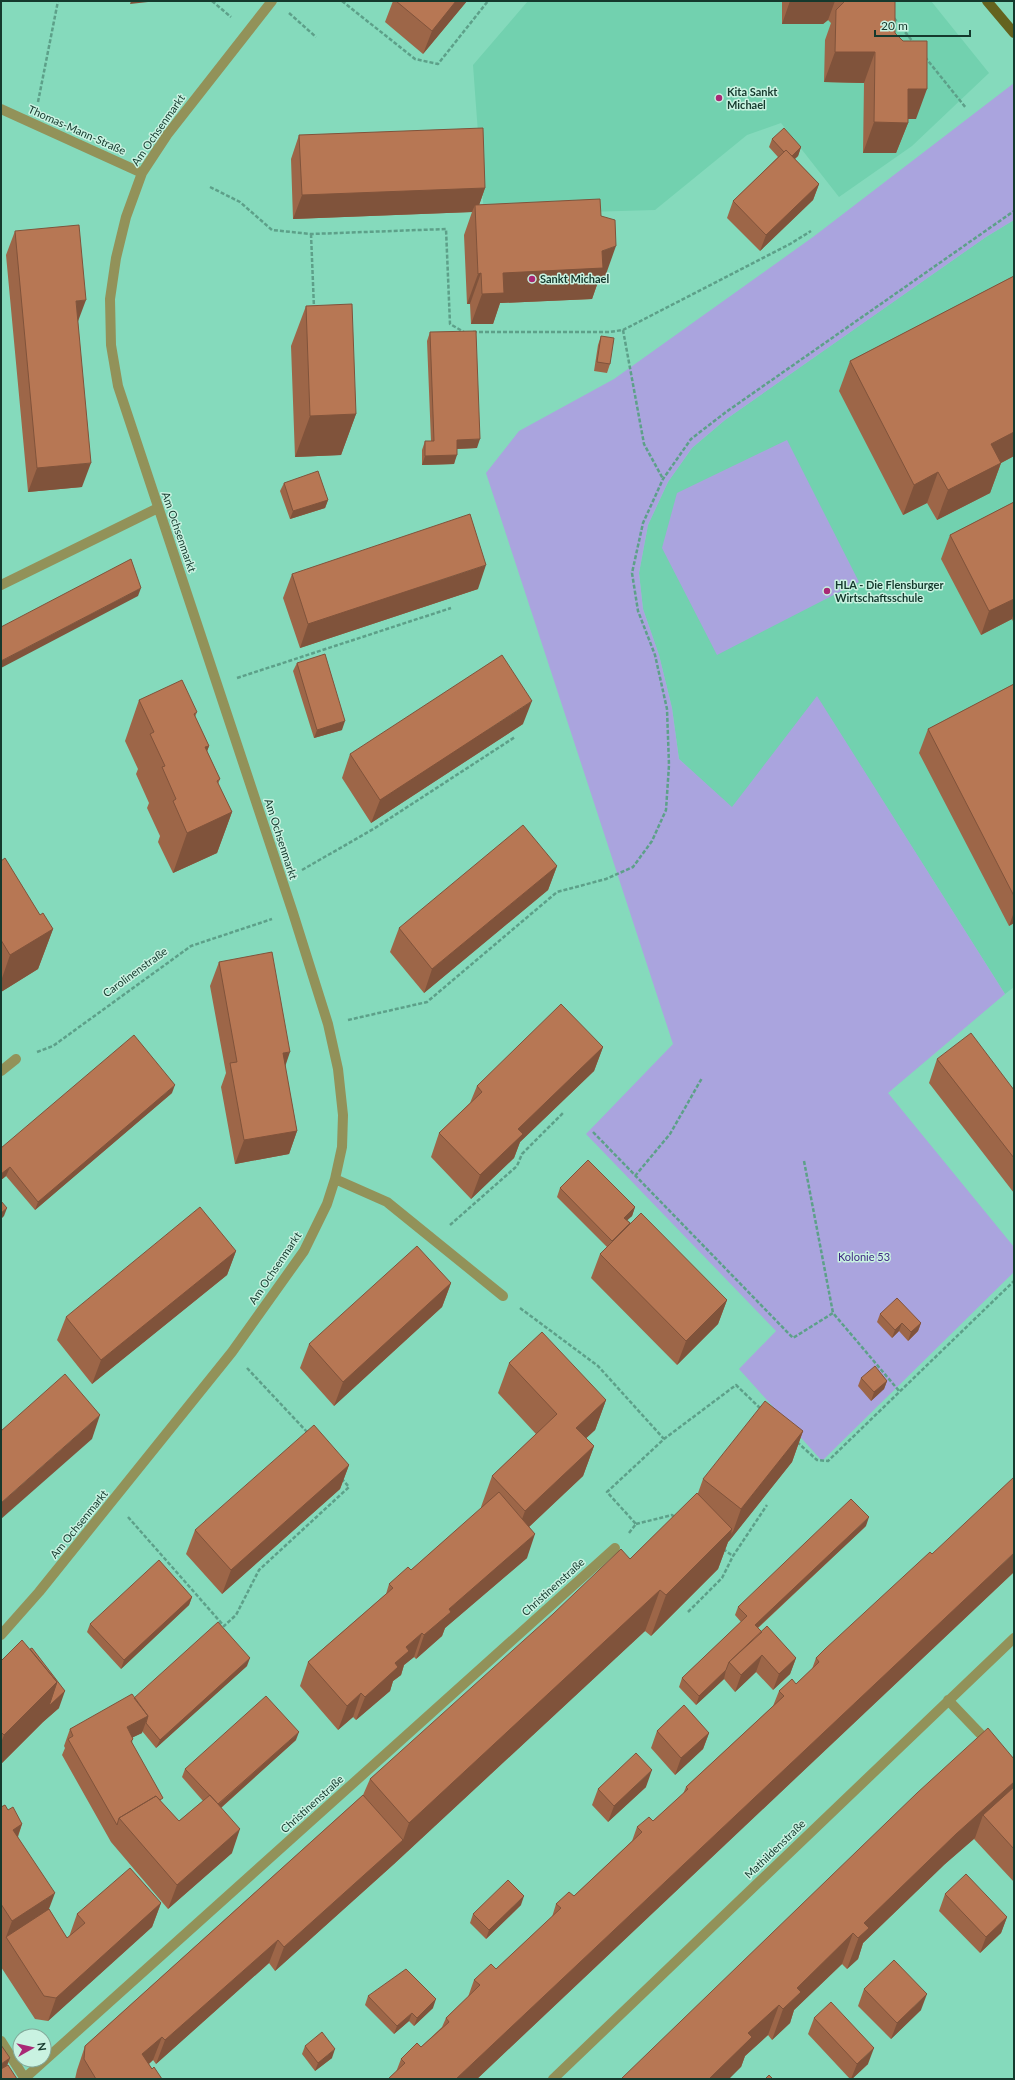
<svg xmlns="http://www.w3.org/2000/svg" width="1015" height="2080" viewBox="0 0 1015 2080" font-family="Lato,sans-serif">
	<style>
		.built { fill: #72d1af }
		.green { fill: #aaa4de }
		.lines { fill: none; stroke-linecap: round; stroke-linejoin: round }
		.path { stroke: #5da089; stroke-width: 2.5; stroke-dasharray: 4 2; stroke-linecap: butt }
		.minor { stroke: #929259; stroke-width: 10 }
		.major { stroke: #64631f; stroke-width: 10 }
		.wall { fill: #9d6648 }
		.shaded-wall { fill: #80533b }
		.building { fill: #b77754; stroke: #80533b }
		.poi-dot { fill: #a92875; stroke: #c9f2e1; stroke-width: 1.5 }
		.labels { text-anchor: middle; stroke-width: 3; stroke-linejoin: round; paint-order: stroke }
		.poi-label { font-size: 11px; font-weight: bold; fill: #15392d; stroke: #c9f2e1; text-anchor: start }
		.street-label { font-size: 11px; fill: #15392d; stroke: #c9f2e1 }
		.park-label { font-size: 11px; fill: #3e2782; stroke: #c9f2e1 }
	</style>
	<rect width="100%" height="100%" fill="#85dabc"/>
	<!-- built -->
	<path class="built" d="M528,1h403l58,72 -77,73 -73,51 -58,-74 -34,12 -92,75 -171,5 -11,-150z
		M1014,220v767l-9,7 -188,-297 -85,111 -53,-49 -7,-51 -13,-53 -16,-46 -4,-36 9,-48 20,-43 24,-34 33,-28 261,-183z"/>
	<!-- green -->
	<path class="green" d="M1014,83v137l-28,17 -261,183 -33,28 -24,34 -20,43 -9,48 4,36 16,46 13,53 7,51 53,48 85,-111 188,298 -117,99 126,154v25l-192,189 -83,-92 37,-38 -190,-197 87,-90 -187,-571 33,-42 95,-52 199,-142z
		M787,440l72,142 -142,73 -55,-107 15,-55z"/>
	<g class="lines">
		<!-- path -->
		<path class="path" d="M212,1l19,16
			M342,1l73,58 23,5 50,-63
			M289,13l27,24
			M894,18l19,24
			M925,57l41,51
			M38,102l20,-101
			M210,187l30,15 32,28 39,4 135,-5 4,95 14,8
			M311,234l3,74
			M623,330l21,114 19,35
			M473,332h136l14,-2 167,-86 21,-13
			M237,678l214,-70
			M302,870l73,-42 140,-91
			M348,1020l79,-18 130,-110 49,-13 27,-12 19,-26 14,-31 3,-45 -2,-56 -12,-54 -17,-44 -6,-38 11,-50 20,-44 28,-40 35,-27 288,-201
			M37,1052l16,-6 138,-100 81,-27
			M593,1132l200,206 40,-25 67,79
			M804,1161l29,152
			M635,1176l35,-42 32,-56
			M450,1225l67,-59 5,-12 42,-42
			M520,1308l78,58 66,73
			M247,1368l61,65
			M797,1442l20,18 11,1 186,-180
			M128,1517l96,109 12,-11 23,-45 90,-83 -7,-8
			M636,1524l36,-9 4,3
			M629,1533l7,-9 -29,-32 57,-53 72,-54 26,25
			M723,1549l10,7
			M688,1612l34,-34 11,-22 34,-51"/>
		<!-- minor -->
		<path class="minor" d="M1,109l141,64
			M1,585l157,-77
			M1,1071l15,-12
			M335,1179l52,23 116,94
			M1,1635l38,-43 193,-240 72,-101 23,-47 8,-25 7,-32 1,-32 -5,-46 -10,-45 -35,-111 -175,-527 -7,-41 -1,-46 6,-41 10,-41 16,-44 25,-38 105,-134
			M948,1700l43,45
			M1,2041l24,38
			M25,2078l590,-530
			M553,2079l461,-441"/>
		<!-- major -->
		<path class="major" d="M987,1l27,32"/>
	</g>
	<!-- wall -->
	<path class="wall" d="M393,1h74l-44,53 -38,-32z
		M782,1h113v32l21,86h-8v4l-12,30h-33l1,-70 -40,-1 1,-42 6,-17 -3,-3 -5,4h-41z
		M299,135l186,53 -6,17 122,11 4,61 -6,2 -7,20 -92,4 -7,21h-22l-1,-20h-3l-3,-69 8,-23 -179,7 -2,-60z
		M772,139l29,8 -3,9 -3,3 24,25 -6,16 -53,51 -33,-33 6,-17 45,-44 -9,-10z
		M15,231l63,91 4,165 -54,5 -22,-237z
		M1014,276v180l-13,7 -11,30 -53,27 -10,-17 -24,12 -64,-124 11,-30z
		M306,306l50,108 -15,41 -46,2 -4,-111z
		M430,332l47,116 -20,1 -3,15 -32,1v-15l3,-9h6l-4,-100z
		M601,336l9,28 -3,9 -13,-2 4,-26z
		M284,483l44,17 -3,8 -35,11 -10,-28z
		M1014,502v122l-2,-5 -31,16 -40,-76 9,-24z
		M292,574l186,15 -178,59 -17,-50z
		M297,663l45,67 -28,8 -21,-67z
		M1014,684v239l-5,3 -90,-173 9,-24z
		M139,700l58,12 -2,5 14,29 -2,5 13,28 -2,5 14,28 -15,41 -44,20 -15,-31 2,-6 -13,-28 2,-5 -13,-29 2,-5 -13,-28z
		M523,724l-152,99 -29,-45 8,-24z
		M1,861l39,54 13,14 -15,40 -37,23z
		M557,866l-9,24 -124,103 -34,-41 9,-24z
		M219,962l66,104 12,65 -8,23 -54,10 -14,-77 5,-14 -16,-87z
		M603,1047l-9,24 -74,71 -6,16 -43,41 -40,-42 8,-24 31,-30 7,-17z
		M937,1059l77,31v103l-85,-110z
		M172,1093l-137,117 -29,-34 -5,4v-32z
		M560,1188l75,19 -3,9 -5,4 100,80 -9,24 -41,41 -86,-87 9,-24 7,-7 -50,-50z
		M236,1251l-9,24 -135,109 -35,-44 9,-23z
		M451,1283l-9,24 -108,99 -34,-38 9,-24z
		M880,1314l41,9 -3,8 -10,10 -9,-10 -7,7 -15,-16z
		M509,1363l97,37 -11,30 -9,8 8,8 -11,30 -54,51 -2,31 -82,70 -3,8 -26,23 -2,-2 -10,8 -3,10 -8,6 -3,10 -34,29 -3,-3 -15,13 -38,-44 8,-24 78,-68 3,-10 22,-14 71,-62 -1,-1 11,-31 44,-42 -38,-41z
		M861,1378l26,3 -3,8 -13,12 -13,-15z
		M803,1431l-11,31 -64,80 -10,27 -67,67 -6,-5 -251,233 -119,107 -6,-8 -113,101 -3,-4 -4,4 3,5 10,10h-87l2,-9 8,-24 278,-251 7,-16 260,-220 68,-66 5,-14z
		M349,1465l-9,24 -118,105 -36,-40 9,-24z
		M866,1526l-108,102 4,4 34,26 -6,16 -17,16 -17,-18 -21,20 -11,-13 -28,26 -17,-18 3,-9 59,-56 -6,-7 3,-8z
		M932,1554l82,18 -537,507h-89l8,-7 5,-13 20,-12 21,-20 4,-9 22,-21 6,-17 22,-11 56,-52 4,-13 18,-8 58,-55 5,-14 16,-6 30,-27 3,-7 87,-81 6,-15 17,-7 16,-15 4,-11z
		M192,1597l-3,8 -68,64 -34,-37 3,-8z
		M1,1661l58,47 -16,14 -42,42z
		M247,1666l-91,82 -14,-17v2l-9,4 -1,6 29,59 18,19 24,-20 -21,-24 3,-8 111,-29 -75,68 11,45 -64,56 -57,-67 -49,-87 3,-7 -1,-2 6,-17 64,-31z
		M657,1731l52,2 -6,16 -28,26 -24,-27z
		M1014,1759v123l-40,-43 1,-1 -30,26 -82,79 -5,16 -11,10 -5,-5 -48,46 -4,13 -18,17 -4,-5 -23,21 -4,11 -120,12z
		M646,1787l-38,35 -16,-17 6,-16z
		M1,1807l7,3 14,14 -4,13 31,72 18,29 2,-1 8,-23 84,-11 -9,24 -104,94 -13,-2 -34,-52z
		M945,1894l62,23 -6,16 -21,20 -41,-42z
		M521,1905l-35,34 -16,-16 3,-9z
		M864,1989l57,21 -30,29 -33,-33z
		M368,1996l65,12 -19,18 -5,-5 -15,13 -29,-29z
		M814,2018l54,46 -16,15h-2l-42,-45z
		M305,2046l27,12 -17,13 -13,-17z"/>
	<!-- shaded-wall -->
	<path class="shaded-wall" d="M131,1h26l-27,3z
		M456,1h11l-44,53 9,-23z
		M790,1h45l-7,19 -5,4h-41z
		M835,52h40l-11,31 -40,-1z
		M908,89h19l-11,30h-19z
		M874,122l34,1 -12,30h-33z
		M801,147l-3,9 -12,10 4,-8z
		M819,184l-6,16 -53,51 6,-16z
		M485,188l-8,23 -2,-6 -3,7 -179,7 9,-24z
		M616,246l-11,31 -6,2 -7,20 -92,4 -7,21h-22l11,-30 21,-21 99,-22z
		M481,273l-11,31h-3l11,-30z
		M86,300l-9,24 -1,-23z
		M356,414l-15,41 -46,2 15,-41z
		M1014,432v24l-13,7 -11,30 -53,27 11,-30 43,-46z
		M480,439l-3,9 -23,1 3,-9z
		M457,455l-3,9 -32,1 3,-9z
		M91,463l-9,24 -54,5 9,-24z
		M938,472l-11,31 -24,12 11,-30z
		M328,500l-3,8 -35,11 3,-8z
		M486,565l-8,24 -178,59 8,-24z
		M141,588l-3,8 -137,72v-7z
		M1014,599v14l-2,6 -31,16 8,-24z
		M532,701l-9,23 -152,99 9,-23z
		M345,721l-3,9 -28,8 3,-8z
		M209,746l-15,40 11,-39z
		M232,812l-15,41 -44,20 14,-40z
		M557,866l-9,24 -124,103 8,-24z
		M1014,912v11l-5,3z
		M53,929l-15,40 -37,23v-11l9,-26z
		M603,1047l-9,24 -74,71 -6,16 -43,41 9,-24 38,-46z
		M290,1052l-8,24 1,-23z
		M175,1085l-3,8 -137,117 3,-8z
		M297,1131l-8,23 -54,10 9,-24z
		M10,1167l-4,9 -5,4v-6z
		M635,1207l-3,9 -11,10 3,-8z
		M7,1208l-3,8 -3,3v-6z
		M236,1251l-9,24 -135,109 9,-24z
		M451,1283l-9,24 -108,99 9,-24z
		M727,1300l-9,24 -41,41 9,-24z
		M902,1323l-3,8 -7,7 3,-8z
		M921,1323l-3,8 -10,10 3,-9z
		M887,1381l-3,8 -13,12 3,-9z
		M606,1400l-11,30 -30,28 11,-30z
		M100,1415l-8,24 -91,80v-16z
		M803,1431l-11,31 -62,78 11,-31z
		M594,1446l-11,30 -69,65 11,-30z
		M349,1465l-9,24 -118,105 9,-24z
		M869,1517l-3,9 -114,107 3,-8z
		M732,1529l-1,5 2,-3 -3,9 -2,2 -10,27 -67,67 15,-41z
		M535,1534l-8,24 -82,70 -3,8 -26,23 8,-24 25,-26z
		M1014,1553v19l-537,507h-21z
		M660,1590l-15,41 -251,233 -119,107 9,-24 119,-107 6,-17z
		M192,1597l-3,8 -68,64 3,-9z
		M422,1633l-8,24 -10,8 -3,10 -8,6 -3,10 -34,29 9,-23 30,-34 11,-16z
		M762,1655l-6,17 -21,20 6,-17z
		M250,1658l-3,8 -91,82 4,-8z
		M796,1658l-6,16 -17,16 6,-16z
		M726,1670l-2,9 -28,26 3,-9z
		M57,1682l8,9 -6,17 -16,14 -42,42v-21l3,-8z
		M361,1693l-8,24 -15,13 9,-24z
		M148,1716l-6,17 -21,10 6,-16z
		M299,1732l-3,8 -81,73 3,-8z
		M709,1733l-6,16 -28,26 6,-17z
		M652,1770l-6,17 -38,35 6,-16z
		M1014,1782v21l-31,12 -8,23 -30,26 -82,79 -5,16 -11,10 17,-46 92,-89z
		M22,1824l-15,41 6,-35z
		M240,1829l-8,24 -64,56 9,-24z
		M55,1893l-15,40 -34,4 6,-16z
		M524,1896l-3,9 -35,34 3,-9z
		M161,1903l-9,24 -104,94 8,-23z
		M1007,1917l-6,16 -21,20 6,-16z
		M853,1933l-11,31 -48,46 -4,13 -18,17 11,-31 14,-21z
		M278,1940l-9,23 -113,101 9,-24z
		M927,1994l-6,16 -30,29 6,-16z
		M436,1999l-3,9 -19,18 3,-8z
		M779,2005l-11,30 -23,21 -4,11 -12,12h-20l39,-46z
		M412,2013l-3,8 -15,13 3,-8z
		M162,2037l-9,23 -20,18 9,-24z
		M874,2048l-6,16 -16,15h-1l6,-15z
		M335,2049l-3,9 -17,13 3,-8z
		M10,2058l-8,21h-1v-15z"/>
	<!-- building -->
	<path class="building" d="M396,1h60l-24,30z
		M845,1h50v32l8,8h24v48h-19v34l-34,-1 1,-70h-40l1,-42z
		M483,128l2,60 -183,7 -3,-60z
		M784,128l17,19 -9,9 -6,-6 -2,2 -12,-13z
		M786,150l33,34 -53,51 -33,-34z
		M600,199l1,17 14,4 1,26 -14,5 1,17 -100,5 1,20 -22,1 -1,-21 -3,1 -3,-69z
		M79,225l7,75 -10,1 15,162 -54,5 -22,-237z
		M1014,276v156l-23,12 10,19 -53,27 -10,-18 -24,13 -64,-124z
		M352,304l4,110 -46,2 -4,-110z
		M476,331l4,108 -23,1v15l-32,1v-15h9l-4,-109z
		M601,336l13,2 -4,26 -13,-2z
		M318,471l10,29 -35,11 -9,-28z
		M1014,502v97l-25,12 -39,-76z
		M470,514l16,51 -178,59 -16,-50z
		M131,559l10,29 -140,73v-34z
		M325,654l20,67 -28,9 -20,-67z
		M502,655l30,46 -152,99 -30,-46z
		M182,680l15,32 -3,2 15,32 -4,1 15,32 -3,2 15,31 -45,21 -14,-32 3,-2 -14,-32 3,-1 -15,-32 4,-2 -15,-32z
		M1014,684v212l-86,-167z
		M523,825l34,41 -125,103 -33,-41z
		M5,858l35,57 3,-2 10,16 -43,26 -9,-15v-79z
		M272,952l18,100 -7,1 14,78 -53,9 -14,-77 7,-1 -18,-100z
		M561,1004l42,43 -85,82 5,5 -43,41 -41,-42 43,-41 -5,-6z
		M971,1033l43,57v68l-77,-99z
		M134,1035l41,50 -137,117 -28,-35 -9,7v-26z
		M588,1160l47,47 -11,11 6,5 -18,18 -52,-53z
		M1,1201l6,7 -6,5z
		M200,1207l36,44 -135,109 -35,-43z
		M641,1213l86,87 -41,41 -86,-87z
		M417,1246l34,37 -108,99 -34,-38z
		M897,1298l24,25 -10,9 -9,-9 -7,7 -15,-16z
		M542,1332l64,68 -30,28 18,18 -69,65 -33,-35 65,-62 -48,-51z
		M875,1366l12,15 -13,11 -13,-14z
		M65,1374l35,41 -99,88v-72z
		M765,1401l38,30 -62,78 -38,-30z
		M314,1425l35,40 -118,105 -36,-40z
		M1014,1477v76l-558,526h-68l17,-16 -4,-4 16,-16 4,4 28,-25 -3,-4 34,-33 -6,-5 17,-16 5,5 65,-61 -5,-4 13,-12 5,4 68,-64 -5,-5 12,-10 4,4 35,-32 -2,-2 98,-91 -5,-5 13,-12 4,5 23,-22 -3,-4 9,-9 105,-97 2,2z
		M499,1492l36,42 -86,75 2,3 -27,23 -2,-2 -16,14 3,4 -14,12 3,4 -33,30 -4,-4 -14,13 -39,-44 85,-74 -4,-4 19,-17 3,3z
		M697,1493l35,36 -66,66 -6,-5 -251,233 -39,-44 183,-165 68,-65 9,10z
		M851,1499l18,18 -114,108 7,7 -33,30 -3,8 -27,26 -17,-18 65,-62 -9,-9z
		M159,1560l33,37 -68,63 -34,-36z
		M218,1622l32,36 -90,82 -14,-17 2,-7 -14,-18z
		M767,1626l29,32 -17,16 -17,-19 -21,20 -12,-13z
		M22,1640l35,42 -53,53 -3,-3v-71z
		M32,1648l33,43 -16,15 8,-24 -27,-33z
		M132,1694l16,22 -21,11 6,12 -2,2 32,57 -3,2 -4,-4 -37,22 -2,7 -49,-86 5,-3 -3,-7z
		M266,1696l33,36 -81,72 -33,-35z
		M684,1705l25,28 -28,25 -24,-27z
		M988,1728l26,31v23l-58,52 -92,89 5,5 -11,10 -5,-5 -56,55 4,4 -18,17 -4,-4 -31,28 4,4 -43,42h-88l296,-286z
		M636,1753l16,17 -38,36 -16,-17z
		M1014,1787v62l-31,-34z
		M210,1795l30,34 -63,56 -58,-67 37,-22 23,25z
		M363,1795l40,45 -119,107 -6,-7 -113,100 -3,-3 -20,17 10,15 2,-2 8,12h-66l-12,-20 1,-13z
		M5,1805l3,5 5,-3 9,17 -9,6 42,63 -43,28 -11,-17v-97z
		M130,1868l31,35 -105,95 -12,-2 -38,-59 43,-28 18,29 18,-15 -8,-9z
		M966,1874l41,43 -21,20 -41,-43z
		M508,1880l16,16 -35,34 -16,-16z
		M894,1960l33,34 -30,29 -33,-34z
		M406,1969l30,30 -19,19 -5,-5 -15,13 -29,-30z
		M831,2002l43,46 -17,16 -43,-46z
		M322,2032l13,17 -17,14 -13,-17z
		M1,2045l9,13 -9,6z
		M8,2065l9,14h-16v-10z
		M769,2075l4,4h-8z"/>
	<!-- markers -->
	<g class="poi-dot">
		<circle cx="719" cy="98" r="4"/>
		<circle cx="532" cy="279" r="4"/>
		<circle cx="827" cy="591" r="4"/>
	</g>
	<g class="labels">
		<!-- poi labels -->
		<g class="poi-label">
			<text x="727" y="96">Kita Sankt<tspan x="727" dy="13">Michael</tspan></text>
			<text x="540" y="283">Sankt Michael</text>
			<text x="835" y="589">HLA - Die Flensburger<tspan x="835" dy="13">Wirtschaftsschule</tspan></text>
		</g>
		<!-- street labels -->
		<g class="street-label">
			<text transform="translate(77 130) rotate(24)" y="4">Thomas-Mann-Straße</text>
			<text transform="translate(158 130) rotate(-55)" y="4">Am Ochsenmarkt</text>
			<text transform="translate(179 532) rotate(71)" y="4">Am Ochsenmarkt</text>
			<text transform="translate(281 839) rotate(72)" y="4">Am Ochsenmarkt</text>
			<text transform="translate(135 972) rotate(-36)" y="4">Carolinenstraße</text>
			<text transform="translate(275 1268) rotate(-56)" y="4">Am Ochsenmarkt</text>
			<text transform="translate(79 1524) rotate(-51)" y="4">Am Ochsenmarkt</text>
			<text transform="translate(553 1587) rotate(-42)" y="4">Christinenstraße</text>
			<text transform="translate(312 1804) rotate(-42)" y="4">Christinenstraße</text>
			<text transform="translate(775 1849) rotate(-44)" y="4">Mathildenstraße</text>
		</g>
		<!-- park labels -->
		<g class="park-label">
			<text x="864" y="1261">Kolonie 53</text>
		</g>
	</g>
	<!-- border -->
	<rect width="1015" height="2080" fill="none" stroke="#15392d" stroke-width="4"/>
	<!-- north arrow -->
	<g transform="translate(32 2048) rotate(82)"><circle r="19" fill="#c9f2e1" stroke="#81a899"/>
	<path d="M0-3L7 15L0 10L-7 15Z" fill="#a92875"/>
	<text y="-6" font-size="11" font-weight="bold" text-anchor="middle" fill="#15392d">N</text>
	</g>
	<!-- scale -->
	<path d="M875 30v6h95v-6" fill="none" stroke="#15392d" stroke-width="2"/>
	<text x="881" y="30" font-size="12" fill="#15392d" stroke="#c9f2e1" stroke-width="3" paint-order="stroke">20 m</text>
</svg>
